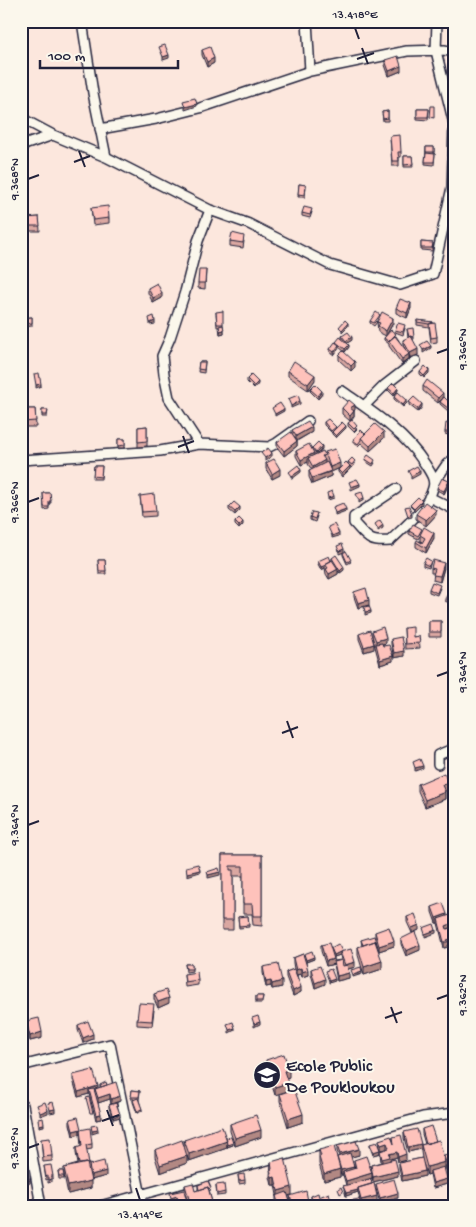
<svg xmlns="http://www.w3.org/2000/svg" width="476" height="1227" viewBox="0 0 476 1227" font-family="'Gochi Hand',sans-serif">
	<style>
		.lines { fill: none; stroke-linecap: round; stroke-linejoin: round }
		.minor-casing { stroke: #22223b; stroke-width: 12 }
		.minor { stroke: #fbf7ec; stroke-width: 9 }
		.wall { fill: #daa7a1; stroke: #22223b; fill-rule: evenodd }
		.shaded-wall { fill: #b28883; stroke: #22223b }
		.building { fill: #fec2bb; stroke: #22223b }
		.ticks { fill: none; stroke: #22223b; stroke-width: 2 }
		.labels { text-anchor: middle; stroke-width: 4; stroke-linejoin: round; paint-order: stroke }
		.poi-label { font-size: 18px; fill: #22223b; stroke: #fbf7ec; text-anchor: start }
		.neatline { fill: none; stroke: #22223b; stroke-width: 2 }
		.ticks-label { font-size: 12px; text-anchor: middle; fill: #22223b }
	</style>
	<rect width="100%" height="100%" fill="#fce7dd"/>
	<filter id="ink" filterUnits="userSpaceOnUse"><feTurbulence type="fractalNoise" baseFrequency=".02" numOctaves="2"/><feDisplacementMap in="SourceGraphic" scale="10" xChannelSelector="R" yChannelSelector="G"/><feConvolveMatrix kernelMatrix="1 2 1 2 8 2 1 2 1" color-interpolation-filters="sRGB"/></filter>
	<g filter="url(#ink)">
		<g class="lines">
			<!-- minor casing -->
			<g class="minor-casing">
				<path id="minor" d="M82,21l11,72 13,64
					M307,21l3,50
					M21,118l32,17 53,22 104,53 39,14 81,41 70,20 33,-11 19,-87 2,-63 -18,-73 1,-30
					M100,129l56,-10 44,-11 110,-37 97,-20 37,-1 11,2
					M21,146l32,-11
					M342,391c30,21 62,41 83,73 4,7 11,15 8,24 -5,20 -29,39 -43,53 -22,2 -23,-4 -36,-18v-6l42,-28
					M364,406l21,-21 31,-24
					M199,444l-30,-46 -5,-24 -2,-18 8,-18 15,-46 13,-51 12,-31
					M21,460l139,-9 39,-7 70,3 8,-4 31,-22
					M434,483l13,-19 8,-6
					M429,497l26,13
					M438,764v-9l17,-7
					M21,1066l89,-22 33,162
					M23,1105l18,101
					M100,1206l323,-89 32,-4"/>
			</g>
			<!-- minor -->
			<use href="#minor" class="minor"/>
		</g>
		<!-- wall -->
		<path class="wall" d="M202,50l12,13 -7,4 -5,-12z
			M385,60l16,11 -12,5 -4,-11z
			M417,109h12l-1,11 -11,-1z
			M388,111v10h-5l-1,-9z
			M390,136l11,16v5h-2v9h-7z
			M426,147h8v7h1l-1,11 -9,-1z
			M404,156h8l1,11h-9z
			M299,184l7,1 -1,12h-7z
			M91,208l18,10v5l-16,2z
			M312,212l-2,6 -8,-2v-3z
			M39,217l1,14h-13l-1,-13z
			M230,241h14l-1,7 -13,-2z
			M421,242l12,1 -1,8 -11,-1z
			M455,254v15l-5,-2v-5z
			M22,259l6,1 -1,7h-6z
			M206,270l-1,19 -7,-1v-5z
			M148,288l14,10 -9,5 -5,-10z
			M396,308h15l-4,10 -11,-5z
			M216,312l7,12 1,9 -4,1 -1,-7h-2z
			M32,317v9l-10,1 -1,-9z
			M417,320l16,2 4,15v5l-6,1 -2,-16 -12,-2z
			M370,321l23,2 -7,13h10l11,17 -4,-8v-5l5,-2 -1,-9 7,8v2l-2,1 6,15 -8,3 -1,-3v4l-7,5 -13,-18v-2l-5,-4v-2l2,-2 -8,-4 -1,-10 -3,4 -4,-3z
			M405,328l-2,7 -8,-3v-2z
			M342,336l10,4 -5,3 2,4 -4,5 -6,-5v1l-5,7 -4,-3v-3l6,-6v-1l6,-3z
			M339,355l16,12 -4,4 -12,-11z
			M199,362h6l-1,11 -6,-1z
			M288,371l27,9 -7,10 -20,-14z
			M420,372l9,1 -5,5 -4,-4z
			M247,379l11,5 -4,5 -7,-7z
			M423,386l20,12 -5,5 -15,-12z
			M388,388l10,2 -4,6 -6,-6z
			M310,389l12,5 -4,5 -8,-8z
			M394,397l13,6 -4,4 -9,-8z
			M409,402l13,5 -4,5 -9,-7z
			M440,402l11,4 -3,5 -8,-7z
			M342,408l13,2 -1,1v5l-4,5 -8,-7z
			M22,409h13l1,18h-13z
			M42,410h6l-1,7h-5z
			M324,422l12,6h10l-10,10 -4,-4v-1l-8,-8z
			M348,423l9,6 -3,3 -6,-6z
			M450,424l-2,11 -3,-1v-2z
			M147,426v20l-9,1v-20z
			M292,430l20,2 -15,9v5l-13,10 -7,-9v-5l15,-8z
			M365,434l19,4 -14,13 -9,-8 -3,3 -5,-4v-2z
			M118,439h7v9h-7z
			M312,448l10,1 -3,4 6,1 15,14 8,-4v-2l7,2 -3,4 -2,-2v3l-8,8 -4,-5v-2l2,-2 -9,4v4l-19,8 -3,-7v-6l3,-1 -4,-6v-2l-7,3 -5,-9v-5z
			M365,459l10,4 -2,3 -8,-5z
			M266,463l14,12 -8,4 -6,-10z
			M94,466h8l-1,13h-8z
			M449,484l-5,10 -7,-4v-2z
			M43,493h7l1,10h-2v6l-5,1z
			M140,496l16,15v5l-14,1z
			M229,507l11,3 -5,5 -6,-5z
			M416,514l20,1 -10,11 -10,-7z
			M317,516l-2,6 -5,-2v-3z
			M235,522l8,3 -4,4 -4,-4z
			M409,531h13l12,7 -8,15 -10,-6v-5h6l-2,-1v-5l-2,3 -9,-5z
			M343,553l8,9 -4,2 -4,-9z
			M332,558l12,12 -4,3 -2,-2v3l-9,5 -3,-5 -1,-6 -4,2 -3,-6v-3h13l1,-1z
			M98,560h7l1,14h-7z
			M431,561l-2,7 -6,-2v-3z
			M431,568h13l-4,14 -7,-2 1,-7h-3z
			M440,588l-3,7 -8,-3v-3z
			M354,592l15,13 -11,3 -4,-11z
			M455,592v14l-10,-5v-2l7,-1z
			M429,621h12v16h-12z
			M404,628l9,9 6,-1 1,12 -15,1z
			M372,631l14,12 -3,1v2l10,15 -13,4 -8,-29z
			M359,634l15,15 -10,3 -5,-13z
			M391,639l13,17 -10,2 -3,-14z
			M418,784l30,5 6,6 -4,2 -2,-7 -3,1v8l-20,8 -7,-16z
			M222,855h40v71l-9,-1 -1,-11h-9v-38h-10v54h-11z
			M432,907l21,20 2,6v10l-7,2v2l-4,1 -6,-25h-2l-4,-11z
			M248,916l1,11 -10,1 -1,-11z
			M407,917l12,13 -7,3 -5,-11z
			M375,932l19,14 -15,5 -4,-14z
			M401,939l19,11 -14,6 -5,-12z
			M361,940l15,3 6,26 -18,6 -6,-20v-8l4,-1z
			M321,945l10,2 11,5 13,15 -7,2 1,9 -12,3 -3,-17 -8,2 -5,-15zM340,955l1,5 -7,1v-4z
			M303,954l11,5 -8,3 2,13 -6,2 -1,-3 -4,1 4,17 -8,4 -7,-19v-5l8,-3 -1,-6v-5z
			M185,964h7v7l-6,1z
			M263,967l19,20 -10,2 -1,-3 -5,1 -3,-14z
			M311,969l14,15 -10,4 -4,-14z
			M184,974l14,6v5l-13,2z
			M154,994l15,9 -11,5 -4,-9z
			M256,996h7l-1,7h-6z
			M154,1010l-2,16 -15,-1v-5z
			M26,1021l16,17 -12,3 -4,-15z
			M78,1025l15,14 -10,4 -5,-13z
			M266,1060l23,17 -3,1 -11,17 -9,-27z
			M73,1075l25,13h2v-3h7l13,16 -4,2 4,14 -7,2 -4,-11v-3l2,-1 -1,-5 -12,4 3,16 -5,1 -7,-26 -11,3 -5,-17z
			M132,1090l8,1 -1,9 3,11 -5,2 -4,-11v-2l1,-1h-3z
			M280,1094l23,28 -15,5 -8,-26z
			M70,1119l11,10 11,15v5l-6,1 3,15 17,11 -15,4 -3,-11 3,19 -23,6 -4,-19v-7l14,-4 -2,-11v-5l5,-1 -1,-13 -7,2 -3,-12z
			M230,1124l31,13 -26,9 -5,-15z
			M422,1129l14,12 8,17 11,-6v15l-8,3 -2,-5v5l2,14 -14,4 -3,-14 -3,1 -4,-12 2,13 -23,5 -3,-13v-5l23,-5 -1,-6v-7l4,-1 -3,-10z
			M404,1132l17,17 -13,3 -4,-14z
			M393,1137l13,23 -8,2 -1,-5 -7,2 8,17 -25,6 -1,-8v4l-13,4 18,19 -16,4 -3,-13 -12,4 -3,-10 3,-1 -3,-10h-2l-1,-3v5l-16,4 -5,-17v-14l18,8 2,-2 -2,-5v-5l22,9 -8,2 3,11h1l-1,-3v-5l17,10v-5l10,-3 -1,-9 -7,2 -3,-8v-3l10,7 -1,-11h14z
			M226,1138l7,7 -6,2v-1v2l-38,13 -2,-5v7l-27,10 -5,-16v-7l29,-3v-7z
			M41,1139l11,17v5l-9,1z
			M271,1162l21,33 -4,1 3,10h-14l-1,-5v-5l1,-1 -2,-10h-3l-2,-8z
			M44,1166l9,10v2l-2,1v3l-3,1v-4l-2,1z
			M58,1171h5l1,8h-5z
			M238,1175l7,5v3l-6,1z
			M376,1184l22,14 -18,5 -4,-14z
			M185,1185l10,6 3,-1v-5l13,6h-2l4,15h-24l-4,-13z
			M216,1185l9,7v3l-8,1z
			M290,1196l20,9 1,-1v-8l8,1 14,9h-42l-1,-5z"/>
		<!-- shaded-wall -->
		<path class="shaded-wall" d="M169,55v3l-6,2v-3z
			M214,58v5l-7,4v-5z
			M401,66v5l-12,5v-5z
			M197,104v2l-12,4v-3z
			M162,293v5l-9,5v-5z
			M411,303v5l-4,10v-5z
			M393,318v5l-7,13v-5z
			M155,321v3l-5,1v-2z
			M348,323v3l-6,6v-2z
			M224,330v3l-4,1v-3z
			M352,337v3l-6,4v-3z
			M339,345v3l-5,7v-3z
			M349,345v2l-4,5v-3z
			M431,346v2l-8,5v-3z
			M418,349v6l-8,3v-5z
			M409,354v5l-7,5v-5z
			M355,362v5l-4,4v-5z
			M429,370v3l-5,5v-2z
			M315,375v5l-7,10v-6z
			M258,382v2l-4,5v-3z
			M41,384v2l-5,2v-3z
			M398,388v2l-4,6v-3z
			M322,391v3l-4,5v-3z
			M443,393v5l-5,5v-5z
			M407,400v3l-4,4v-2z
			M300,401v3l-9,4v-2z
			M422,404v3l-4,5v-3z
			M355,405v5l-5,3v-5z
			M284,409v2l-9,5v-2z
			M354,411v5l-4,5v-5z
			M346,426v2l-10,10v-2z
			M312,427v5l-16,9v-5z
			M384,432v6l-14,13v-5z
			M297,441v5l-13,10v-5z
			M322,446v3l-6,7v-3z
			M272,453v3l-7,5v-3z
			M314,453v6l-6,-1v4l-7,3v-5z
			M325,460v6l-12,6v-5z
			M340,463v5l-9,4v4l-19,8v-6l18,-6v-5z
			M350,466v3l-8,8v-3z
			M280,469v6l-8,4v-5z
			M301,470v2l-9,7v-3z
			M420,471v3l-9,5v-3z
			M449,481v3l-5,10v-3z
			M360,484v2l-9,4v-3z
			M334,496v2l-6,2v-2z
			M364,498v2l-5,3v-3z
			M422,501v3l-8,8v-3z
			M240,507v3l-5,5v-3z
			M346,509v2l-11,4v-2z
			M436,510v5l-10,11v-6z
			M412,514v3l-4,1v-2z
			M243,522v3l-4,4v-3z
			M383,525v3l-5,3v-2z
			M339,533v3l-7,2v-2z
			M434,533v5l-8,15v-5z
			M344,549v3l-5,2v-3z
			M444,563v5l-4,14v-6z
			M325,565v3l-4,2v-3z
			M344,567v3l-4,3v-2z
			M338,569v5l-9,5v-5z
			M369,600v5l-11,3v-5z
			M371,611v2l-6,2v-3z
			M386,638v5l-10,3v-5z
			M374,644v5l-10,3v-5z
			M404,651v5l-10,2v-5z
			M393,656v5l-13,4v-5z
			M423,766v2l-8,3v-3z
			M448,783v7l-6,2v-7z
			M445,792v7l-20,8v-7z
			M454,793v2l-4,2v-3z
			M200,870v2l-13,4v-3z
			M220,872v3l-12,3v-3z
			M447,914v5h-9v4h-2v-5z
			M453,923v5l-7,3v-5z
			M419,925v5l-7,3v-5z
			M436,930v3l-11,4v-3z
			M455,938v5l-7,2v2l-4,1v-6l3,-2z
			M394,941v5l-15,5v-5z
			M420,945v5l-14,6v-5z
			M340,952v3l-6,2v-2z
			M314,957v2l-8,3v-2z
			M334,959v5v-2v2l-8,2v-5z
			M382,961v8l-18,6v-8z
			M355,962v5l-10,3v-5z
			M301,968v6l-5,1v-5z
			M308,970v5l-6,2v-5z
			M362,972v2l-9,3v-2z
			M349,973v5l-12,3v-5z
			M325,979v5l-10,4v-5z
			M335,979v2l-6,2v-2z
			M271,981v5l-5,1v-5z
			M282,981v6l-10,2v-5z
			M301,987v5l-8,4v-5z
			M169,998v5l-11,5v-6z
			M260,1022v2l-6,3v-3z
			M235,1028v2l-6,3v-3z
			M42,1032v6l-12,3v-5z
			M93,1034v5l-10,4v-5z
			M26,1052v2l-4,2v-3z
			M289,1070v7l-5,2v-8z
			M288,1083v8l-13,4v-8z
			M98,1086v5l-3,-2v3l-6,-2v4l-11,3v-5z
			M110,1094v5l-12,4v-5z
			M120,1096v5l-9,3v-5z
			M55,1109v3l-5,1v-3z
			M142,1109v2l-5,2v-2z
			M48,1110v3l-8,3v-3z
			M101,1114v5l-5,1v-5z
			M120,1114v3l-7,2v-2z
			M303,1114v8l-15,5v-8z
			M44,1124v2l-5,1v-2z
			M81,1129l-1,1v4l-7,2v-5z
			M98,1130v2l-6,2v-3z
			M261,1130v7l-26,9v-8z
			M227,1141v7l-38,13v-7z
			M233,1143v2l-6,2v-2z
			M387,1143v6l-6,1v-5z
			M421,1144v5l-13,3v-5z
			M359,1149v6l-19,5v-6z
			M380,1150v3l-7,2v-3z
			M397,1152v5l-7,2v3l-8,2v-5l7,-5z
			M406,1154v6l-8,2v-5z
			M187,1156v7l-27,10v-8z
			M445,1162v8l-15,1v3l-3,1v-8z
			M455,1162v5l-8,3v-5z
			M354,1167v5h-11v3h-2v-5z
			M340,1169v8l-16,4v-7z
			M106,1171v5l-15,4v-5z
			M398,1171v5l-25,6v-5z
			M425,1171v5l-23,5v-5z
			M372,1173v5l-26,8v-5z
			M275,1177v8h-3v-7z
			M447,1179v5l-14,4v-5z
			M30,1180v3l-5,2v-3z
			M91,1181v7l-23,6v-8z
			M292,1187v8l-14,3v-7z
			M358,1190v2l-12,4v-3z
			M398,1193v5l-18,5v-5z
			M177,1196v6l-6,1v-5z
			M377,1196v5l-16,4v-5z
			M319,1199v7h-7v-5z"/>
		<!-- building -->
		<path class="building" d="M165,45l4,10 -6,2 -4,-10z
			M210,47l4,11 -7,4 -5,-12z
			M398,56l3,10 -12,5 -4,-11z
			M195,98l2,6 -12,3 -2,-6z
			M431,106h3v12l-4,-1z
			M417,109h12l-1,8h-11z
			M388,111v7l-5,1 -1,-7z
			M400,135l1,17h-3l1,9h-7l-2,-25z
			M426,147h8v5h-8z
			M426,153l9,1 -1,8h-9z
			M404,156h8l1,8 -9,1z
			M299,184l7,1 -1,10 -7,-1z
			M108,206l1,12 -16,2 -2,-12z
			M304,207l8,2 -2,6 -8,-2z
			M39,217l1,9h-13l-1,-8z
			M232,233l12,3 -1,7 -13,-2z
			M421,242l12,1 -1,5h-11z
			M453,253l2,1v10l-5,-2z
			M22,259l6,1 -1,5 -6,-1z
			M199,270h7l-1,13h-7z
			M157,283l5,10 -9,5 -5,-10z
			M400,299l11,4 -4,10 -11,-5z
			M223,311v13h-6l-1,-12z
			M376,312l4,3 -6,8 -4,-2z
			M382,312l11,6 -7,13 -8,-5 2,-3 -3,-1z
			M154,316l1,5 -5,2 -1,-5z
			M32,317v6l-10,1 -1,-6z
			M345,320l3,3 -6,7 -3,-3z
			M417,320l16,2 -4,2 -12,-2z
			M398,323l7,2 -2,7 -8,-2z
			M435,323l2,14 -6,1 -2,-14z
			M223,325l1,5 -4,1 -1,-5z
			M413,328l1,9h-3v-1l-2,1 -2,-8z
			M391,330l5,4 -7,7v1l-5,-4z
			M348,332l4,5 -6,4 -4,-5z
			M395,336l14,18 -7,5 -13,-18z
			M411,336l7,13 -8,4 -7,-13z
			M340,337l9,8 -4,4 -9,-7z
			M427,341l4,5 -8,4 -3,-5z
			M335,342l4,3 -5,7 -4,-3z
			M343,351l12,11 -4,4 -12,-11z
			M294,361l21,14 -7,9 -20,-13z
			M199,362h6l-1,8 -6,-1z
			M425,366l4,4 -5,6 -4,-4z
			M39,373l2,11 -5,1 -2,-11z
			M251,375l7,7 -4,4 -7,-7z
			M427,380l16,13 -5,5 -15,-12z
			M393,383l5,5 -4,5 -6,-5z
			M315,384l7,7 -4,5 -8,-7z
			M398,392l9,8 -4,5 -9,-8z
			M298,395l2,6 -9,5 -3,-7z
			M414,397l8,7 -4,5 -9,-7z
			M444,397l7,7 -3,4 -8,-6z
			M349,400l6,5 -5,3 4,3 -4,5 -8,-8z
			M280,403l4,6 -9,5 -3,-6z
			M22,409h13l1,12 -13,1z
			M42,410h6l-1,5h-5z
			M328,419l8,8 -5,4 -7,-9z
			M352,420l5,6 -3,3 -6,-6z
			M308,421l4,6 -16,9 -4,-6z
			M342,422l4,4 -10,10 -4,-4z
			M446,423l4,1 -2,8h-3z
			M375,424l9,8 -14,14 -9,-8z
			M147,426v15l-9,1v-15z
			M361,430l4,4 -4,4v2l-3,4 -5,-4z
			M291,432l6,9 -13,10 -7,-9z
			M118,439h7v6l-7,1z
			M318,442l4,4 -6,7 -4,-5z
			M309,444l5,9 -13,7 -5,-9z
			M268,448l4,5 -7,5 -4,-5z
			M335,449l5,14 -10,4 -5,-15z
			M323,451l2,4 -3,1 3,4 -12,7 -5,-9z
			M368,455l7,5 -2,4 -8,-5z
			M352,458l3,3 -3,4 -4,-3z
			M274,459l6,10 -8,5 -6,-11z
			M327,462l4,9 -19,7 -3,-7z
			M346,462l4,4 -8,8 -4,-4z
			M298,465l3,5 -9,6 -3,-4z
			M94,466h8l-1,11 -8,-1z
			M417,466l3,5 -9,5 -3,-5z
			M442,478l7,3 -5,10 -7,-3z
			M357,479l3,5 -9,3 -2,-5z
			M332,491l2,5 -6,2 -1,-5z
			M362,492l2,6 -5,2 -3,-6z
			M43,493h7l1,8h-2v6h-5z
			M154,494l2,17 -14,1 -2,-16z
			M418,497l4,4 -8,8 -4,-4z
			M234,502l6,5 -5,5 -6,-5z
			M425,502l11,8 -10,10 -10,-6z
			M343,503l3,6 -11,4 -2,-6z
			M409,506l3,8 -4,2 -3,-9z
			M312,512l5,1 -2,6 -5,-2z
			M239,518l4,4 -4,4 -4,-4z
			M380,520l3,5 -5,4 -3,-5z
			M334,524l5,9 -7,3 -4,-9z
			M413,524l9,5 -4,7 -9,-5z
			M424,527l10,6 -8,15 -10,-6 1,-2 5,3 3,-5 -5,-3z
			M342,544l2,5 -5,2 -2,-5z
			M346,551l5,9 -4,2 -4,-9z
			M336,555l8,12 -4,4 -8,-13z
			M329,556l2,5 -6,3 1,1 -5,2 -3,-6z
			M426,558l5,3 -2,5 -6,-3z
			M98,560h7l1,11h-7z
			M332,560l6,9 -9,5 -3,-5 2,-1 -3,-4z
			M433,560l11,3 -4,13 -7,-1 2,-6 -4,-1z
			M432,582l8,3 -3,8 -8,-4z
			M366,588l3,12 -11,3 -4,-11z
			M455,592v12l-10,-5 2,-4 5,3z
			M369,606l2,5 -6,1 -1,-5z
			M429,621h12v11h-12z
			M383,627l3,11 -10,3 -4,-10z
			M413,627v10l6,-1 1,7 -15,1 -1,-16z
			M370,630l4,14 -10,3 -5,-13z
			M401,637l3,14 -10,2 -3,-14z
			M382,643l1,3 6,-1 4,11 -13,4 -4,-16z
			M420,759l3,7 -8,2 -2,-6z
			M444,773l4,10 -6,2 3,7 -20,8 -7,-16z
			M452,788l2,5 -4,1 -2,-5z
			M222,855h40v61h-9l-1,-12h-9v-38h-13v4h3v50h-11z
			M198,864l2,6 -13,3 -1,-6z
			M219,868l1,4 -12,3 -1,-3z
			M443,903l4,11 -11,4 -4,-11z
			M415,914l4,11 -7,3 -5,-11z
			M450,915l3,8 -7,3 1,3 6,-2 2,6v5l-8,2 1,2h-4l-6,-23z
			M248,916l1,9 -10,1 -1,-9z
			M434,924l2,6 -11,4 -2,-6z
			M389,927l5,14 -15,5 -4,-14z
			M415,932l5,13 -14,6 -5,-12z
			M374,936l2,6 -1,-1 -12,4 -2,-5z
			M375,941l7,20 -18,6 -6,-20z
			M329,943l5,16 -8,2 -5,-16z
			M338,944l4,7 -8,4 -3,-7z
			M351,949l4,13 -10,3 -5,-13z
			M312,951l2,6 -8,3 -2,-6z
			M303,954l5,16 -6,2 -1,-4 -5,2 -3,-12z
			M342,960l1,6 4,-1 2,8 -12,3 -3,-14z
			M185,964h7v5h-6z
			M278,964l4,17 -10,3 -1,-3 -5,1 -3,-15z
			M320,966l5,13 -10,4 -4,-14z
			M361,967l1,5 -9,3 -2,-5z
			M294,969l7,18 -8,4 -7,-19z
			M331,969l4,10 -6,2 -4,-10z
			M197,972l1,8 -13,2 -1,-8z
			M166,990l3,8 -11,4 -4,-8z
			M256,996h7l-1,5h-6z
			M139,1003l15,1 -2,17 -15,-1z
			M258,1016l2,6 -6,2 -2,-6z
			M39,1018l3,14 -12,4 -4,-15z
			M88,1021l5,13 -10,4 -5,-13z
			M233,1022l2,6 -6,2 -2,-6z
			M24,1045l2,7 -4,1 -1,-7z
			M284,1054l5,16 -5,1 4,12 -13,4 -9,-27z
			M93,1070l5,16 -20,6 -5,-17z
			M106,1082l1,3 -6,2 -1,-2z
			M116,1082l4,14 -9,3 -1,-5 -12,4 -3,-9z
			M94,1089l7,25 -5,1 -7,-25z
			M294,1089l9,25 -15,5 -8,-25z
			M132,1090l8,1 -1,6h-8z
			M89,1097l4,16h-3l-4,-15z
			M138,1098l4,11 -5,2 -4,-11z
			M45,1102l3,8 -8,3 -3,-8z
			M53,1102l2,7 -5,1 -2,-7z
			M116,1103l4,11 -7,3 -4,-12z
			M256,1115l5,15 -26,8 -5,-14z
			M78,1117l3,12 -8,2 -3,-12z
			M43,1118l1,6 -5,1 -1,-6z
			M97,1125l1,5 -6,1 -1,-5z
			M431,1126l5,15 -10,3 -4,-15z
			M222,1127l5,14 -38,13 -5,-14z
			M90,1128l2,16 -6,1 3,19h-2v-1l-8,1 -3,-16 6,-2 -2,-16z
			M417,1129l4,15 -13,3 -4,-15z
			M401,1135l5,19 -8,3 -1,-5 -8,2 1,3 -8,2 -2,-8 9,-3 -2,-5 -6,2 -2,-5 12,-4 3,8 -1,-7z
			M231,1137l2,6 -6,2 -1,-7z
			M50,1138l2,18 -9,1 -2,-18z
			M182,1140l5,16 -27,9 -5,-15z
			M439,1140l6,22 -18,5 -6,-22z
			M356,1141l3,8 -19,5 -3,-8z
			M377,1142l3,8 -7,2 -3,-8z
			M334,1146l6,23 -16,5 -5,-17 2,-1 -2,-6z
			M455,1152v10l-8,3 -3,-9z
			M350,1153l4,14 -13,3 -4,-13z
			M366,1156l6,17 -26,8 -3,-9 13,-4 -2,-8z
			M285,1158l7,29 -14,4 -3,-14 -3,1 -2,-8 2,-1 -1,-7z
			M422,1158l3,13 -23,5 -3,-13z
			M395,1159l3,12 -25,6 -2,-12z
			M104,1161l2,10 -15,4 -2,-10z
			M87,1163l4,18 -23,5 -4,-18z
			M51,1165l2,11h-2v3l-3,1v-3h-2l-2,-11z
			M444,1167l3,12 -14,4 -3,-12z
			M58,1171h5l1,5h-5z
			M27,1172l3,8 -5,2 -3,-8z
			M244,1174l1,6 -6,1 -1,-6z
			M371,1179l1,5 -14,4v2l-12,3 -3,-7z
			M394,1179l4,14 -18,5 -4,-14z
			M208,1181l3,7 -3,1v-2l-9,3 -1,-5z
			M193,1183l2,8 13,-4 5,19h-22l-6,-21z
			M374,1183l3,13 -16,4 -3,-12z
			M224,1184l1,8 -8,2 -1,-9z
			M341,1187l2,5 -3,2 -2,-5z
			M184,1190l4,16h-9l-2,-10 -6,2 -1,-5z
			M306,1191l3,15h-16l-3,-10z
			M287,1192l4,13 -12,1 -3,-10z
			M318,1193l1,4 10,-4 4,13h-23l-1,-1 10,-3v-3l-7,2 -1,-5z
			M176,1199l1,7h-16v-4z
			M359,1199l1,7h-11l-1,-5z"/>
	</g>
	<!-- ticks -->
	<path class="ticks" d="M355,28l4,11M362,48l6,16M357,59l17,-6M79,151l6,16M74,162l16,-6M28,179l11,-4M437,353l11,-4M183,436l6,17M178,447l16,-6M28,502l11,-4M437,676l11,-4M287,721l6,17M282,733l16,-6M28,825l11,-4M437,999l11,-4M391,1007l6,16M385,1018l17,-6M107,1110l6,16M102,1121l17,-6M28,1148l11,-4M136,1188l4,12"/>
	<!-- icons -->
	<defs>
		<g id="school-disc" transform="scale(1.4375)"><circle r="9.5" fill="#22223b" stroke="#fbf7ec"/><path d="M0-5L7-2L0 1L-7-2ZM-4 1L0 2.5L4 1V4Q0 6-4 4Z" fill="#fff"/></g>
	</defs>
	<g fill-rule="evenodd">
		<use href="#school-disc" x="267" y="1075"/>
	</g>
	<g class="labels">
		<!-- poi labels -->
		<g class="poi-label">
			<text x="286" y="1071">Ecole Public<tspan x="286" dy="21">De Poukloukou</tspan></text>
		</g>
	</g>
	<!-- margin -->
	<rect width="476" height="1227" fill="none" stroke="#fbf7ec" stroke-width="55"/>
	<!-- scale -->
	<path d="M40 60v8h138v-8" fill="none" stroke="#22223b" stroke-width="2.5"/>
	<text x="48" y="60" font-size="15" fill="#22223b" stroke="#fbf7ec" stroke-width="4" paint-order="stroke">100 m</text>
	<rect x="28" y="28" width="420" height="1172" class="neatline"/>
	<g class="ticks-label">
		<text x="355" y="18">13.418°E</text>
		<text transform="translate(14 179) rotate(-90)" y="4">9.368°N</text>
		<text transform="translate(462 349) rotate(-90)" y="4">9.366°N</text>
		<text transform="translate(14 502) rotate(-90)" y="4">9.366°N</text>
		<text transform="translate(462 672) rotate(-90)" y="4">9.364°N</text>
		<text transform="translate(14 825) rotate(-90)" y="4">9.364°N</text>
		<text transform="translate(462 995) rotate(-90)" y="4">9.362°N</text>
		<text transform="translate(14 1148) rotate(-90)" y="4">9.362°N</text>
		<text x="140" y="1218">13.414°E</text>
	</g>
</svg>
